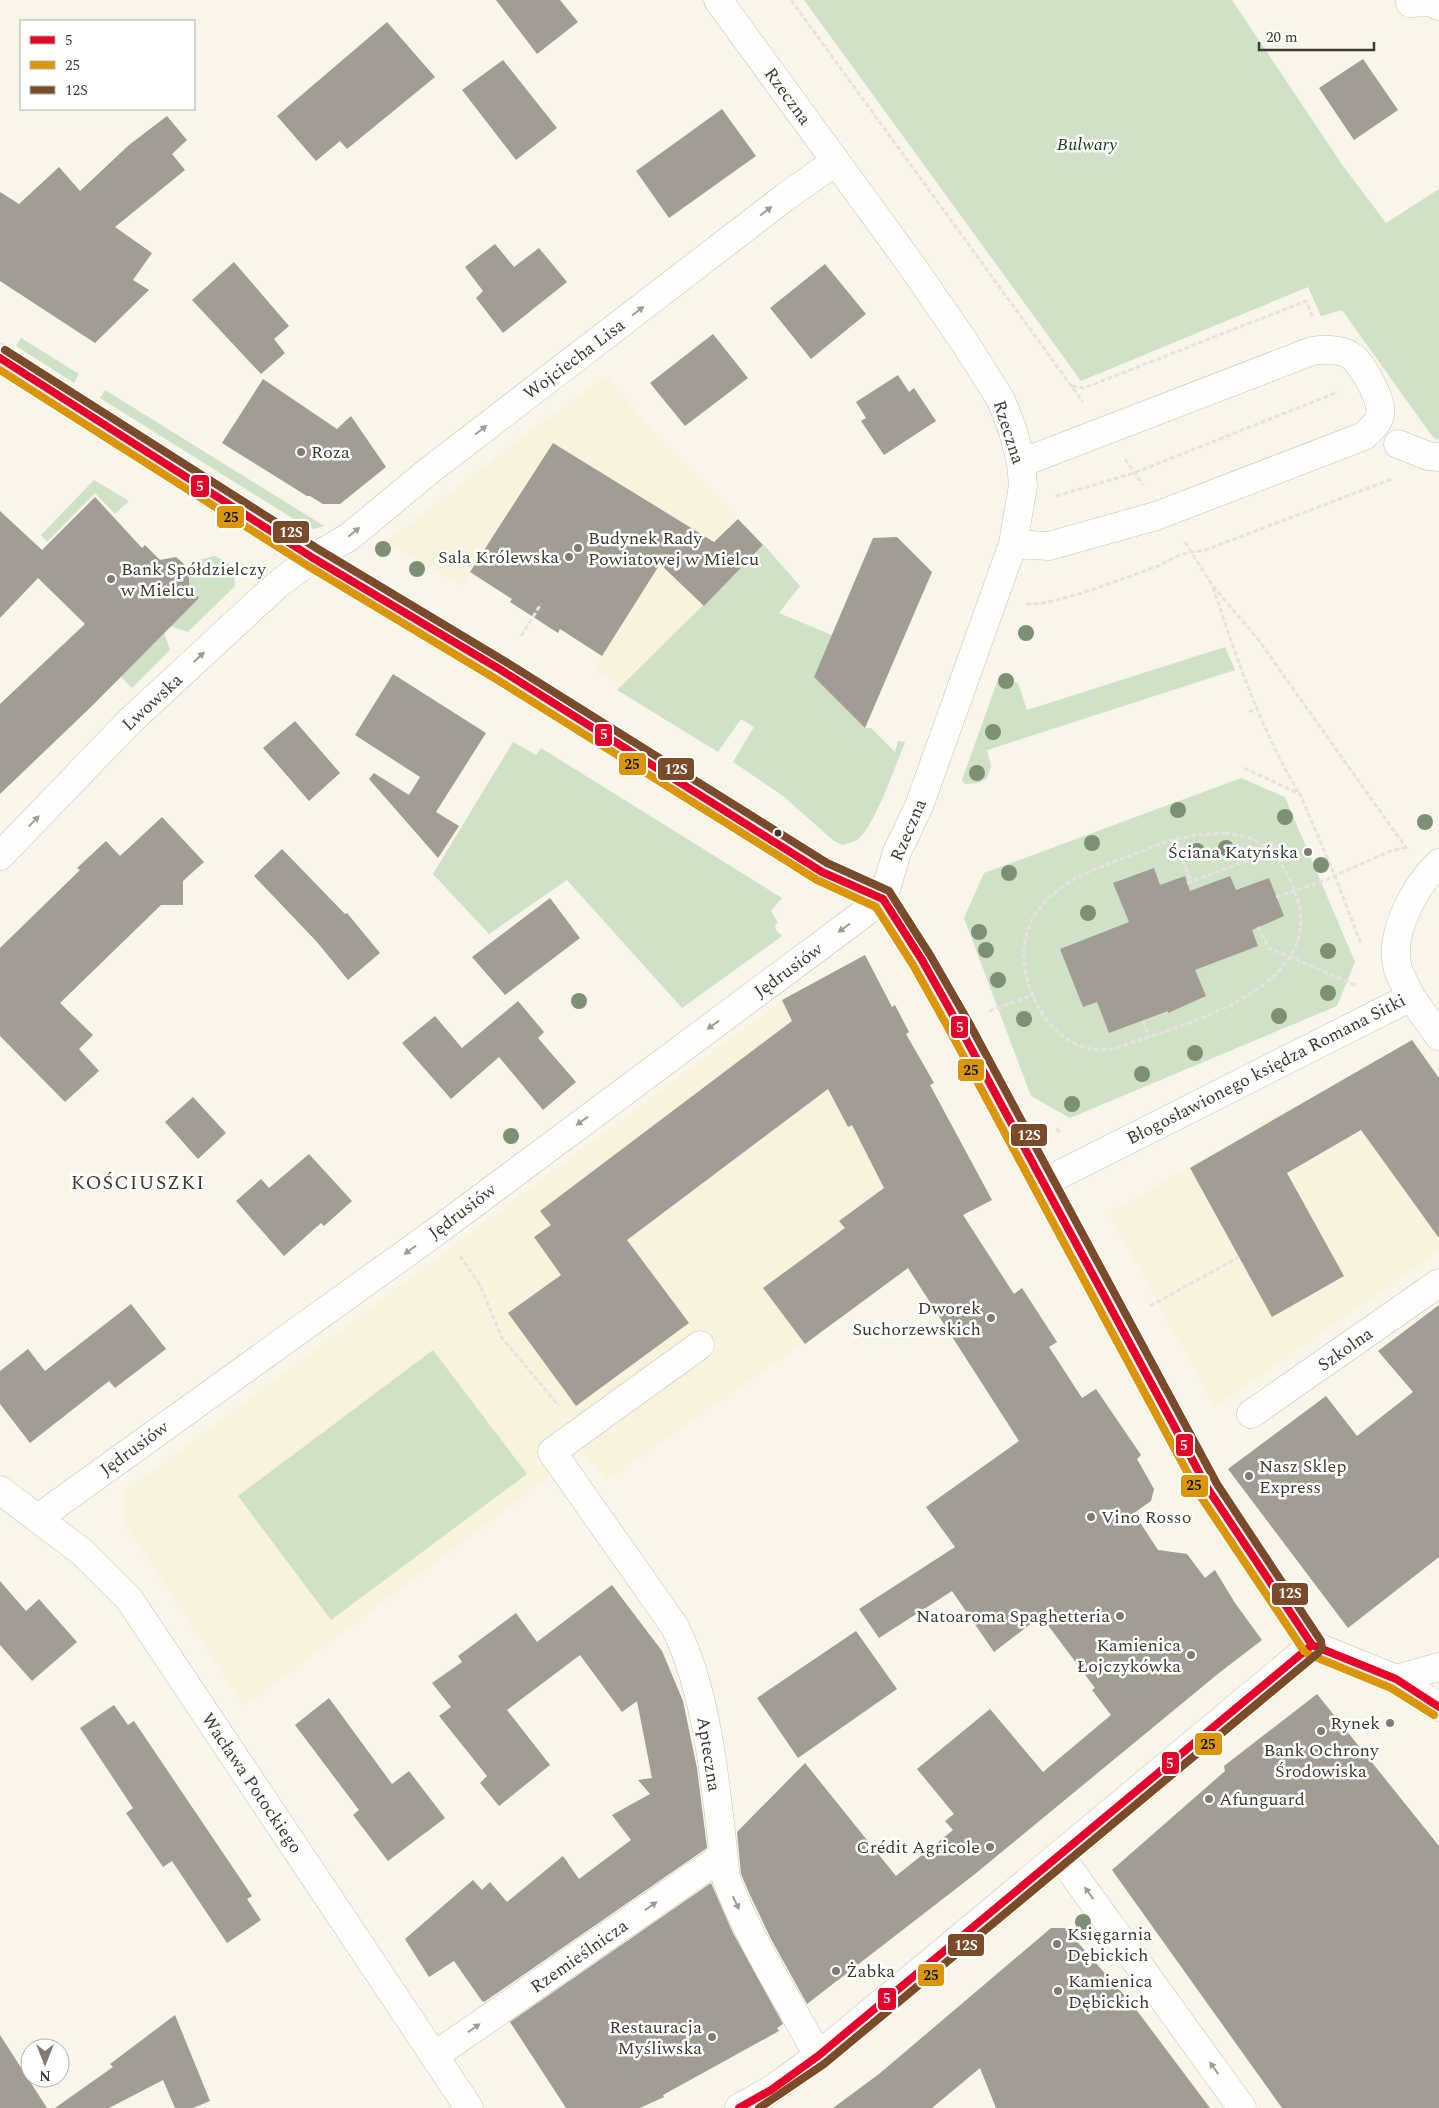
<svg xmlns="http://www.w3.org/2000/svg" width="1439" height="2108" viewBox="0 0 1439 2108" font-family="Spectral,serif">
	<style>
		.built { fill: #f8f3dd }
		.green { fill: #cfe2c8 }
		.building { fill: #a19c94 }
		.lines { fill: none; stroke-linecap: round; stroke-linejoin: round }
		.minor-casing { stroke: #c5c2b9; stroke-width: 29 }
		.path { stroke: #e4e3e0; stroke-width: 3; stroke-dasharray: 5 2.5; stroke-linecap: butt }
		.minor { stroke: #fefefc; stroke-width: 28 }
		.bus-1-casing { stroke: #fff; stroke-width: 11 }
		.bus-2-casing { stroke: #fff; stroke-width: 11 }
		.bus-3-casing { stroke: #fff; stroke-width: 11 }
		.bus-1 { stroke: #e4002b; stroke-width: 8 }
		.bus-2 { stroke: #db9608; stroke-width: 8 }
		.bus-3 { stroke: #7a4b2a; stroke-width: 8 }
		.tree { fill: #7b9074 }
		.oneway { fill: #9e9c98 }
		.poi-dot { fill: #7e7c73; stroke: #fff; stroke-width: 2 }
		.bus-dot { fill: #3d3b33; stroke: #fff; stroke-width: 2 }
		.labels { text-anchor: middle; stroke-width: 5; stroke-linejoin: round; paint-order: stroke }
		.street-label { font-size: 18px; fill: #3d3b33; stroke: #fff }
		.park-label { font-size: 18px; font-style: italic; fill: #143d15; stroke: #fff }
		.poi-label { font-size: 18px; fill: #3d3b33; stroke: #fff; text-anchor: start }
		.quarter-label { font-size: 20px; letter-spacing: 1px; fill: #3f3b28; stroke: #fff }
		.line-badge { stroke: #fff; stroke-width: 2 }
		.badge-label { font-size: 14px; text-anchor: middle; font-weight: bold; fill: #fff }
		.pale-badge-label { font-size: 14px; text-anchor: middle; font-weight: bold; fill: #111 }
	</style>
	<rect width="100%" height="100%" fill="#f8f5e9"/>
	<!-- built -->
	<path class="built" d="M607,376l54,66 103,103 -147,145 -3,-10 -20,-11 7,-13 -40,-26 -3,3 -48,-31 1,-3 -40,-26 -9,14 -76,-45 142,-109z
		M865,955l27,51 3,-1 14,27 -2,2 27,49 -4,2 62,115 -79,41 -54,41 10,15 -262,183 -24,-29 -338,255 -121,-183 1,-31 657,-492z
		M1413,1039l26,37v175l-224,156 -106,-194 145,-83 -1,-3 26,-14 3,1z"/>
	<!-- green -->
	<path class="green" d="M804,0h428l111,166 43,57 53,-34v249l-2,2 -5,-4 -90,-126 -21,6 -13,-29 -227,94z
		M21,338l58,36 -5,9 -58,-37z
		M105,390l219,136 -10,3 -9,-3 -205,-128z
		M94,480l35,21 -14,13 -20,-21 -48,49 -6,-7z
		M764,545l36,41 -21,27 53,22 -18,42 51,51h6l24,24 3,-11 7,1c-9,22 -30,84 -47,97 -4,3 -10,4 -15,6l-9,-4 -51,-45 -50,-34 21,-35 -13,-8 -23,33 -101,-62z
		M215,556l18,10 2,20 -47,46 -18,-6 28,-28 -14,-15 5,-8 -1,-7 10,-8z
		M164,632l6,18 -38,38 -12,-12z
		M1225,647l10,23 -248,80 4,16 -4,12 -8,5 -14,1 -3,-4 35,-98 8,-3 13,4 9,27z
		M513,742l23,13 5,-7 241,150 -11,13 7,12 -3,1 1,6 6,6 -100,72 -115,-128 -78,54 -56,-60z
		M1241,778l44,19 70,165 -18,44 -267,112 -39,-22 -67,-178 20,-45z
		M433,1350l94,124 -196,146 -93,-124z"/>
	<!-- building -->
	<path class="building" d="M496,0h64l18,22 -41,32z
		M387,22l48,55 -88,72 -7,-8 -24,20 -39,-45z
		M1363,59l35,51 -44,30 -35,-52z
		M503,60l54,68 -41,32 -54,-70z
		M722,109l34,47 -87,62 -33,-47z
		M167,116l20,24 -15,14 13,16 -70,57 37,26 -19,27 16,10 -54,53 -95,-62v-89l19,12 40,-37 21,24 49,-46z
		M495,244l19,23 25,-19 28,34 -64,51 -27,-35 7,-7 -18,-24z
		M234,262l55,64 -15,13 11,14 -24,21 -69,-74z
		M825,264l41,50 -55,45 -41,-51z
		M713,334l35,44 -63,48 -35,-43z
		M898,375l11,17 5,-4 22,33 -52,34 -23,-34 5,-3 -10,-16z
		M263,379l74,50 14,-13 35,51 -46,37h-17l-13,-8h-3l-85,-53z
		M553,443l161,99 24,-23 25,26 -59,61 -44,-42 -58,92 -42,-27 -2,4 -48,-31 2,-3 -42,-27z
		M95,497l47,51 3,-3 15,15 16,-3 7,6 6,7v19l10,9 -106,107 -93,89v-90l85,-80 -47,-46 -38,40v-107l42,39z
		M897,537l35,35 -67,156 -51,-51 59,-139z
		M393,674l93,59 -50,79 23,14 -21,32 -69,-79 5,-6 35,22 11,-18 -65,-42z
		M295,721l45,52 -31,28 -46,-53z
		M162,817l42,45 -21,19v24h-22l-101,98 33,32 -14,14 20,22 -34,31 -65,-66v-88l80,-78 -3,-2 29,-27 14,15z
		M282,849l63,65 2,-1 33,40 -32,27 -31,-38 -63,-66z
		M1154,868l6,17 25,-9 5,15 40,-15 6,14 33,-12 15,38 -32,14 6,16 -63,24 11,26 -38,17v-2l-59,22 -12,-31 -14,5 -23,-58 69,-27 -16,-39z
		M550,898l30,40 -75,57 -33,-38z
		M865,955l27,52 3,-2 14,27 -3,2 28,49 -4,2 62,115 -29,15 51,79 8,-6 35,54 -8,5 33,51 14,-9 45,66 -4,4 17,30 -3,12 -17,12 24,37 29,4 18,24 10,-8 20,33 27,37 -43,33 -244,201 -168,130 -36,-65 -21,-44 -9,-21 -4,-42 68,-69 91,113 57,-46 -8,-9 9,-7 -37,-45 73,-60 53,63 68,-57 -19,-25 3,-2 -54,-72 -47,36 -42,-61 -73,47 -20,-29 96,-62 -29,-40 93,-66 -111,-173 -103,76 -42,-56 82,-60 -6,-7 45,-33 -32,-63 -4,2 -20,-38 -201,151 62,83 -113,83 -68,-93 53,-38 -27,-38 17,-12 -11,-14 252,-190 -10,-21z
		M518,1001l26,31 -6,6 38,44 -33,28 -44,-53 -48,42 -49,-56 33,-27 27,32z
		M1412,1040l27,38v160l-78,-108 -74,43 57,103 -72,41 -82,-149z
		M193,1097l33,36 -28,26 -33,-37z
		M309,1154l43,47 -28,25 -3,-3 -37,33 -48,-55 25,-22 8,9z
		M131,1304l35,45 -51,39 -6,-7 -79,62 -30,-39v-33l28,-22 17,22z
		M1439,1305v252l-91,71 -120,-159 98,-73 31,40 56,-44 -35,-41z
		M0,1581l26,30 13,-12 38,43 -45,39 -32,-36z
		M612,1585l50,66 21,50 14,67 10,80 -223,154 -2,-1 -28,-40 -25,16 -24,-38 68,-59 9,10 8,-8 17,20 56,-46 16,23 52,-39 -19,-25 38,-21 -12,-14 14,-2 -15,-77 -15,11 -42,-57 -73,55 43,55 -51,41 -19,-23 7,-7 -48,-60 12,-9 -19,-24 30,-21 -4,-6 58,-43 21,29z
		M856,1631l41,58 -99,69 -41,-60z
		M1317,1694l122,152v262h-157l-170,-238 113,-99 -1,-5z
		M329,1698l63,86 17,-13 36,47 -57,43 -35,-46 6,-5 -64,-85z
		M114,1705l14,20 6,-4 118,175 -5,3 14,21 -34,23 -55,-82 -9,6 -37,-54 7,-5 -53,-80z
		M711,1883l21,48 51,93 -6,4 2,3 -116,64 1,2 -24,11h-74l-56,-86z
		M1051,1928h14l67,76 78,104h-214l-16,-40 -48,40h-99l46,-34z
		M175,2015l35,86 -17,7h-18l-12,-28 -54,28h-54l58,-41 -3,-3z
		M0,2035l47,73h-47z"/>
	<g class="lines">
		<!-- minor casing -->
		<g class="minor-casing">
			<path id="minor" d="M1410,3l20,-1 9,4
				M0,358l313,200 188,112 321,202 61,27 39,61 37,66 222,410 27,53 104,156
				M1398,444l30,12 11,1
				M1013,544l36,2 107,-30 208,-80c7,-7 14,-12 16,-21 4,-13 -17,-49 -27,-58 -12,-9 -28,-8 -41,-6l-291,112
				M0,856l130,-135 147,-136 36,-27 36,-21 81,-67 354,-272 52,-37
				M1411,997l28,39
				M1045,1182l366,-185c-4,-9 -10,-19 -13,-28 -10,-35 17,-83 41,-106
				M700,1345l-148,107 123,175c35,71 42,172 51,251 23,63 61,119 92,178
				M1251,1414l188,-131
				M0,1490l82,62 47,47 340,509
				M38,1518l403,-290 442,-329 14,-47 22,-46 94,-262 10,-58 -2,-23 -8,-32 -12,-31 -36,-57 -53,-77 -194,-266
				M1312,1645l84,34 43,28
				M1396,1679l43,-12
				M1060,1856l182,252
				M434,2056l289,-200
				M739,2108l32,-18 47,-34 494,-411"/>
		</g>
		<!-- path -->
		<path class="path" d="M791,0l292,402
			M1072,386l12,2 222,-87 7,17
			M1125,459l18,26
			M1056,496l78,-23 204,-81
			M1185,542l27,43 45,53 150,211
			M1213,587c23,70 48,143 86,206
			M1026,604c27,3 106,-29 135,-39 13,-9 27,-14 42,-14l189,-72
			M521,636l20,-32
			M1249,712l9,-5
			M1244,768l56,26 35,82 26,68
			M1225,833c35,4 49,15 65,47 52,104 -99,142 -168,166 -67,24 -120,-74 -89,-128 22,-37 61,-49 99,-63 14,-5 29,-12 43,-16 17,-4 34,-5 50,-6z
			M1175,839l16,43
			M1187,883l84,-31
			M1276,897l47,-16 65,-29 18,-5
			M1258,927l11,21 88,38
			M989,1011l44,-16
			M1143,1021l6,16
			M1057,1128l3,7
			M460,1256l20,29 22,53 57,68
			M1150,1306l89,-49"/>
		<!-- minor -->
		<use href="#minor" class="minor"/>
		<!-- bus-1 casing -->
		<g class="bus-1-casing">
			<path id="bus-1" d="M0,358l313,200 188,112 321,202 61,27 39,61 37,66 249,463 104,156
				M1312,1645l84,34 43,28
				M739,2108l32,-18 47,-34 494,-411"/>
		</g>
		<!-- bus-2 casing -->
		<g class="bus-2-casing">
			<path id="bus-2" d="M0,370l308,196 188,113 321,201 59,27 37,58 37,66 249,463 105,157
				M1308,1654l83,34 43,27
				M759,2108l65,-44 494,-411"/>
		</g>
		<!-- bus-3 casing -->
		<g class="bus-3-casing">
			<path id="bus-3" d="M5,350l313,199 188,113 321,201 62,28 41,64 38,66 249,463 104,157 1,7 -4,5 -494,411 -65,44"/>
		</g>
		<!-- bus-1 -->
		<use href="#bus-1" class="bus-1"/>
		<!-- bus-2 -->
		<use href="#bus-2" class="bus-2"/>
		<!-- bus-3 -->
		<use href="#bus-3" class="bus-3"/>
	</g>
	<!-- trees -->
	<g class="tree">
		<circle cx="383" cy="549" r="8"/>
		<circle cx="417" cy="569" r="8"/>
		<circle cx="1026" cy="633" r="8"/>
		<circle cx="1006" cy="681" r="8"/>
		<circle cx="993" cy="732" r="8"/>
		<circle cx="977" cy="773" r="8"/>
		<circle cx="1178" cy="810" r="8"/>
		<circle cx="1285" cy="817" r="8"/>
		<circle cx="1425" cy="822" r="8"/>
		<circle cx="1092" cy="843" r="8"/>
		<circle cx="1226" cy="848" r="8"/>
		<circle cx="1197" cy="851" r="8"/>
		<circle cx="1321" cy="865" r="8"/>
		<circle cx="1009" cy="873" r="8"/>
		<circle cx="1088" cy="913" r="8"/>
		<circle cx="979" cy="932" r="8"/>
		<circle cx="986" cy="950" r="8"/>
		<circle cx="1328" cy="951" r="8"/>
		<circle cx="998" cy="980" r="8"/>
		<circle cx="1328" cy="993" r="8"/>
		<circle cx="579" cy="1001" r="8"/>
		<circle cx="1279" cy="1016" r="8"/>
		<circle cx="1024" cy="1019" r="8"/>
		<circle cx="1195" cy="1053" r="8"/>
		<circle cx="1142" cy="1074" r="8"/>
		<circle cx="1072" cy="1104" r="8"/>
		<circle cx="511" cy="1136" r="8"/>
		<circle cx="1083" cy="1922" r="8"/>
	</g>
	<!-- one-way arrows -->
	<defs><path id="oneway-solid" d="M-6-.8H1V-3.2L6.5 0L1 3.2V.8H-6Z" transform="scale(1.25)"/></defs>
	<g class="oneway">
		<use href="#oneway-solid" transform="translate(766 211) rotate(-38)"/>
		<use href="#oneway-solid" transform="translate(638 311) rotate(-37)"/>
		<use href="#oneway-solid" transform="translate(481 430) rotate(-37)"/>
		<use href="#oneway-solid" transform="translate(354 532) rotate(-39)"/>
		<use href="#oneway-solid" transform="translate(199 657) rotate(-43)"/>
		<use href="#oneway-solid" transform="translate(34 821) rotate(-46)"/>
		<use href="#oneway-solid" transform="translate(844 928) rotate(144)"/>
		<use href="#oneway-solid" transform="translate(713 1025) rotate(144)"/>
		<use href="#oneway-solid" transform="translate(582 1121) rotate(144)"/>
		<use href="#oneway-solid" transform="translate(410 1250) rotate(144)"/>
		<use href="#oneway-solid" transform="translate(1089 1893) rotate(-126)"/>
		<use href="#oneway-solid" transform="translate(736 1903) rotate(65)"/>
		<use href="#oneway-solid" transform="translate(651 1906) rotate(-35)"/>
		<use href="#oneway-solid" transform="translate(474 2028) rotate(-35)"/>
		<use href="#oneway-solid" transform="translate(1214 2068) rotate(-125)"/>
	</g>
	<!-- markers -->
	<g class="poi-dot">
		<circle cx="301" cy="452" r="5"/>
		<circle cx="578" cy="548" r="5"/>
		<circle cx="569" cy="557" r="5"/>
		<circle cx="111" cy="579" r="5"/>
		<circle cx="1308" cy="852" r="5"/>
		<circle cx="991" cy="1318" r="5"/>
		<circle cx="1249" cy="1476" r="5"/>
		<circle cx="1091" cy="1517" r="5"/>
		<circle cx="1120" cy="1616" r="5"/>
		<circle cx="1191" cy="1655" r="5"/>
		<circle cx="1390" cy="1723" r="5"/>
		<circle cx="1321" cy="1731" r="5"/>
		<circle cx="1209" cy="1799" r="5"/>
		<circle cx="990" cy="1847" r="5"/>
		<circle cx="1057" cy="1944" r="5"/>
		<circle cx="836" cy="1971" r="5"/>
		<circle cx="1058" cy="1991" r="5"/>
		<circle cx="712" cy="2037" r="5"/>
	</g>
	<circle class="bus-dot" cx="778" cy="833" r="4.5"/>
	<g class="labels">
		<!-- street labels -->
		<g class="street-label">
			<text transform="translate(788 96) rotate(54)" y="6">Rzeczna</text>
			<text transform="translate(574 359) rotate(-37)" y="6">Wojciecha Lisa</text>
			<text transform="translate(1009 432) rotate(72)" y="6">Rzeczna</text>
			<text transform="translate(152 702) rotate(-43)" y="6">Lwowska</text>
			<text transform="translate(908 830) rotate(-67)" y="6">Rzeczna</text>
			<text transform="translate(788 970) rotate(-36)" y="6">Jędrusiów</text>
			<text transform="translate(1266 1069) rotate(-27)" y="6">Błogosławionego księdza Romana Sitki</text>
			<text transform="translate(462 1211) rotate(-37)" y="6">Jędrusiów</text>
			<text transform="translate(1345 1349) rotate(-35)" y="6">Szkolna</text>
			<text transform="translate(134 1448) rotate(-36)" y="6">Jędrusiów</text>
			<text transform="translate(709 1754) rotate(81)" y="6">Apteczna</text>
			<text transform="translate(252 1783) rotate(56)" y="6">Wacława Potockiego</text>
			<text transform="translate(579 1956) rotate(-35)" y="6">Rzemieślnicza</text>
		</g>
		<!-- park labels -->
		<g class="park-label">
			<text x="1087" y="150">Bulwary</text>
		</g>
		<!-- poi labels -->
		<g class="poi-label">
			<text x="311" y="458">Roza</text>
			<text x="588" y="544">Budynek Rady<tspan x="588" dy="21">Powiatowej w Mielcu</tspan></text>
			<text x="559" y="563" text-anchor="end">Sala Królewska</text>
			<text x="121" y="575">Bank Spółdzielczy<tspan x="121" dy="21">w Mielcu</tspan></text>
			<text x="1298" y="858" text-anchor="end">Ściana Katyńska</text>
			<text x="981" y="1314" text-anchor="end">Dworek<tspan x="981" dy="21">Suchorzewskich</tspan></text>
			<text x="1259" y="1472">Nasz Sklep<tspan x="1259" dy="21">Express</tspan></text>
			<text x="1101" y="1523">Vino Rosso</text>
			<text x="1110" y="1622" text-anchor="end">Natoaroma Spaghetteria</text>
			<text x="1181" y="1651" text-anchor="end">Kamienica<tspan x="1181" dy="21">Łojczykówka</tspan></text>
			<text x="1380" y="1729" text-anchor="end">Rynek</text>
			<text x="1321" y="1756" text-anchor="middle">Bank Ochrony<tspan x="1321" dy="21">Środowiska</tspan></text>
			<text x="1219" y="1805">Afunguard</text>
			<text x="980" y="1853" text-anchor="end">Crédit Agricole</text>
			<text x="1067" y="1940">Księgarnia<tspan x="1067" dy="21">Dębickich</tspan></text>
			<text x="846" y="1977">Żabka</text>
			<text x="1068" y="1987">Kamienica<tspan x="1068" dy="21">Dębickich</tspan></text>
			<text x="702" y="2033" text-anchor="end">Restauracja<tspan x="702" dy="21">Myśliwska</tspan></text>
		</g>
		<!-- quarter labels -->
		<g class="quarter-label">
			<text x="138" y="1189">KOŚCIUSZKI</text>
		</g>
	</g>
	<g class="line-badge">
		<rect x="190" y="474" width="20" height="24" rx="5" fill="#e4002b"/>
		<rect x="216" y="505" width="29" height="24" rx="5" fill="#db9608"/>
		<rect x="272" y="520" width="38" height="24" rx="5" fill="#7a4b2a"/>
		<rect x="594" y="723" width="19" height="24" rx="5" fill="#e4002b"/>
		<rect x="618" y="752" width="29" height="24" rx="5" fill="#db9608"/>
		<rect x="657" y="757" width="38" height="24" rx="5" fill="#7a4b2a"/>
		<rect x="950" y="1015" width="19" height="24" rx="5" fill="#e4002b"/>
		<rect x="957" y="1058" width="28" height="24" rx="5" fill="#db9608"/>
		<rect x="1010" y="1123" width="38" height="24" rx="5" fill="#7a4b2a"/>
		<rect x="1175" y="1433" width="19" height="24" rx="5" fill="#e4002b"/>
		<rect x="1180" y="1474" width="29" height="24" rx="5" fill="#db9608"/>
		<rect x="1271" y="1582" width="38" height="24" rx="5" fill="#7a4b2a"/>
		<rect x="1194" y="1732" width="29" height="24" rx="5" fill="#db9608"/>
		<rect x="1161" y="1751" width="19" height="24" rx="5" fill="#e4002b"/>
		<rect x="947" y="1933" width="38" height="24" rx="5" fill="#7a4b2a"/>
		<rect x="917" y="1963" width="28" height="24" rx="5" fill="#db9608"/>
		<rect x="877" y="1987" width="20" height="24" rx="5" fill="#e4002b"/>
	</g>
	<g class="badge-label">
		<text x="200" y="491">5</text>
		<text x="291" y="537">12S</text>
		<text x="604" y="739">5</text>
		<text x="676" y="774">12S</text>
		<text x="960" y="1032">5</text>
		<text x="1029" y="1140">12S</text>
		<text x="1184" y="1450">5</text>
		<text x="1290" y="1598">12S</text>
		<text x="1170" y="1768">5</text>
		<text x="966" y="1950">12S</text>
		<text x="887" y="2003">5</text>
	</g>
	<g class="pale-badge-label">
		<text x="231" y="522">25</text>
		<text x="632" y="769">25</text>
		<text x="971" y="1075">25</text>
		<text x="1194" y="1490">25</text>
		<text x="1208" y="1749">25</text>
		<text x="931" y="1980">25</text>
	</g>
	<!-- legend -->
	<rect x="20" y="20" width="175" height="90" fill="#ffffff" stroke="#b1b1ad"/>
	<rect x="30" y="36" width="25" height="8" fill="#e4002b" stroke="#b1b1ad"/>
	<text x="65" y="45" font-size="15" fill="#3d3b33">5</text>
	<rect x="30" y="61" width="25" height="8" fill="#db9608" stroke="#b1b1ad"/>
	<text x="65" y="70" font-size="15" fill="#3d3b33">25</text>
	<rect x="30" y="86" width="25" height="8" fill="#7a4b2a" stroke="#b1b1ad"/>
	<text x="65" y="95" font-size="15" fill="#3d3b33">12S</text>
	<!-- north arrow -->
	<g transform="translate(45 2063) rotate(180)"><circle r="24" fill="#ffffff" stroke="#b1b1ad"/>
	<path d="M0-4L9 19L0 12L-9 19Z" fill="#7e7c73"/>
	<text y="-8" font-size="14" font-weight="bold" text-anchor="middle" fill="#3d3b33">N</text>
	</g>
	<!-- scale -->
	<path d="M1259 42v8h115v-8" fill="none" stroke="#3d3b33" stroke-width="2.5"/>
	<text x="1266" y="42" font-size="15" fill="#3d3b33" stroke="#ffffff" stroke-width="4" paint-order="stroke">20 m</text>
</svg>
